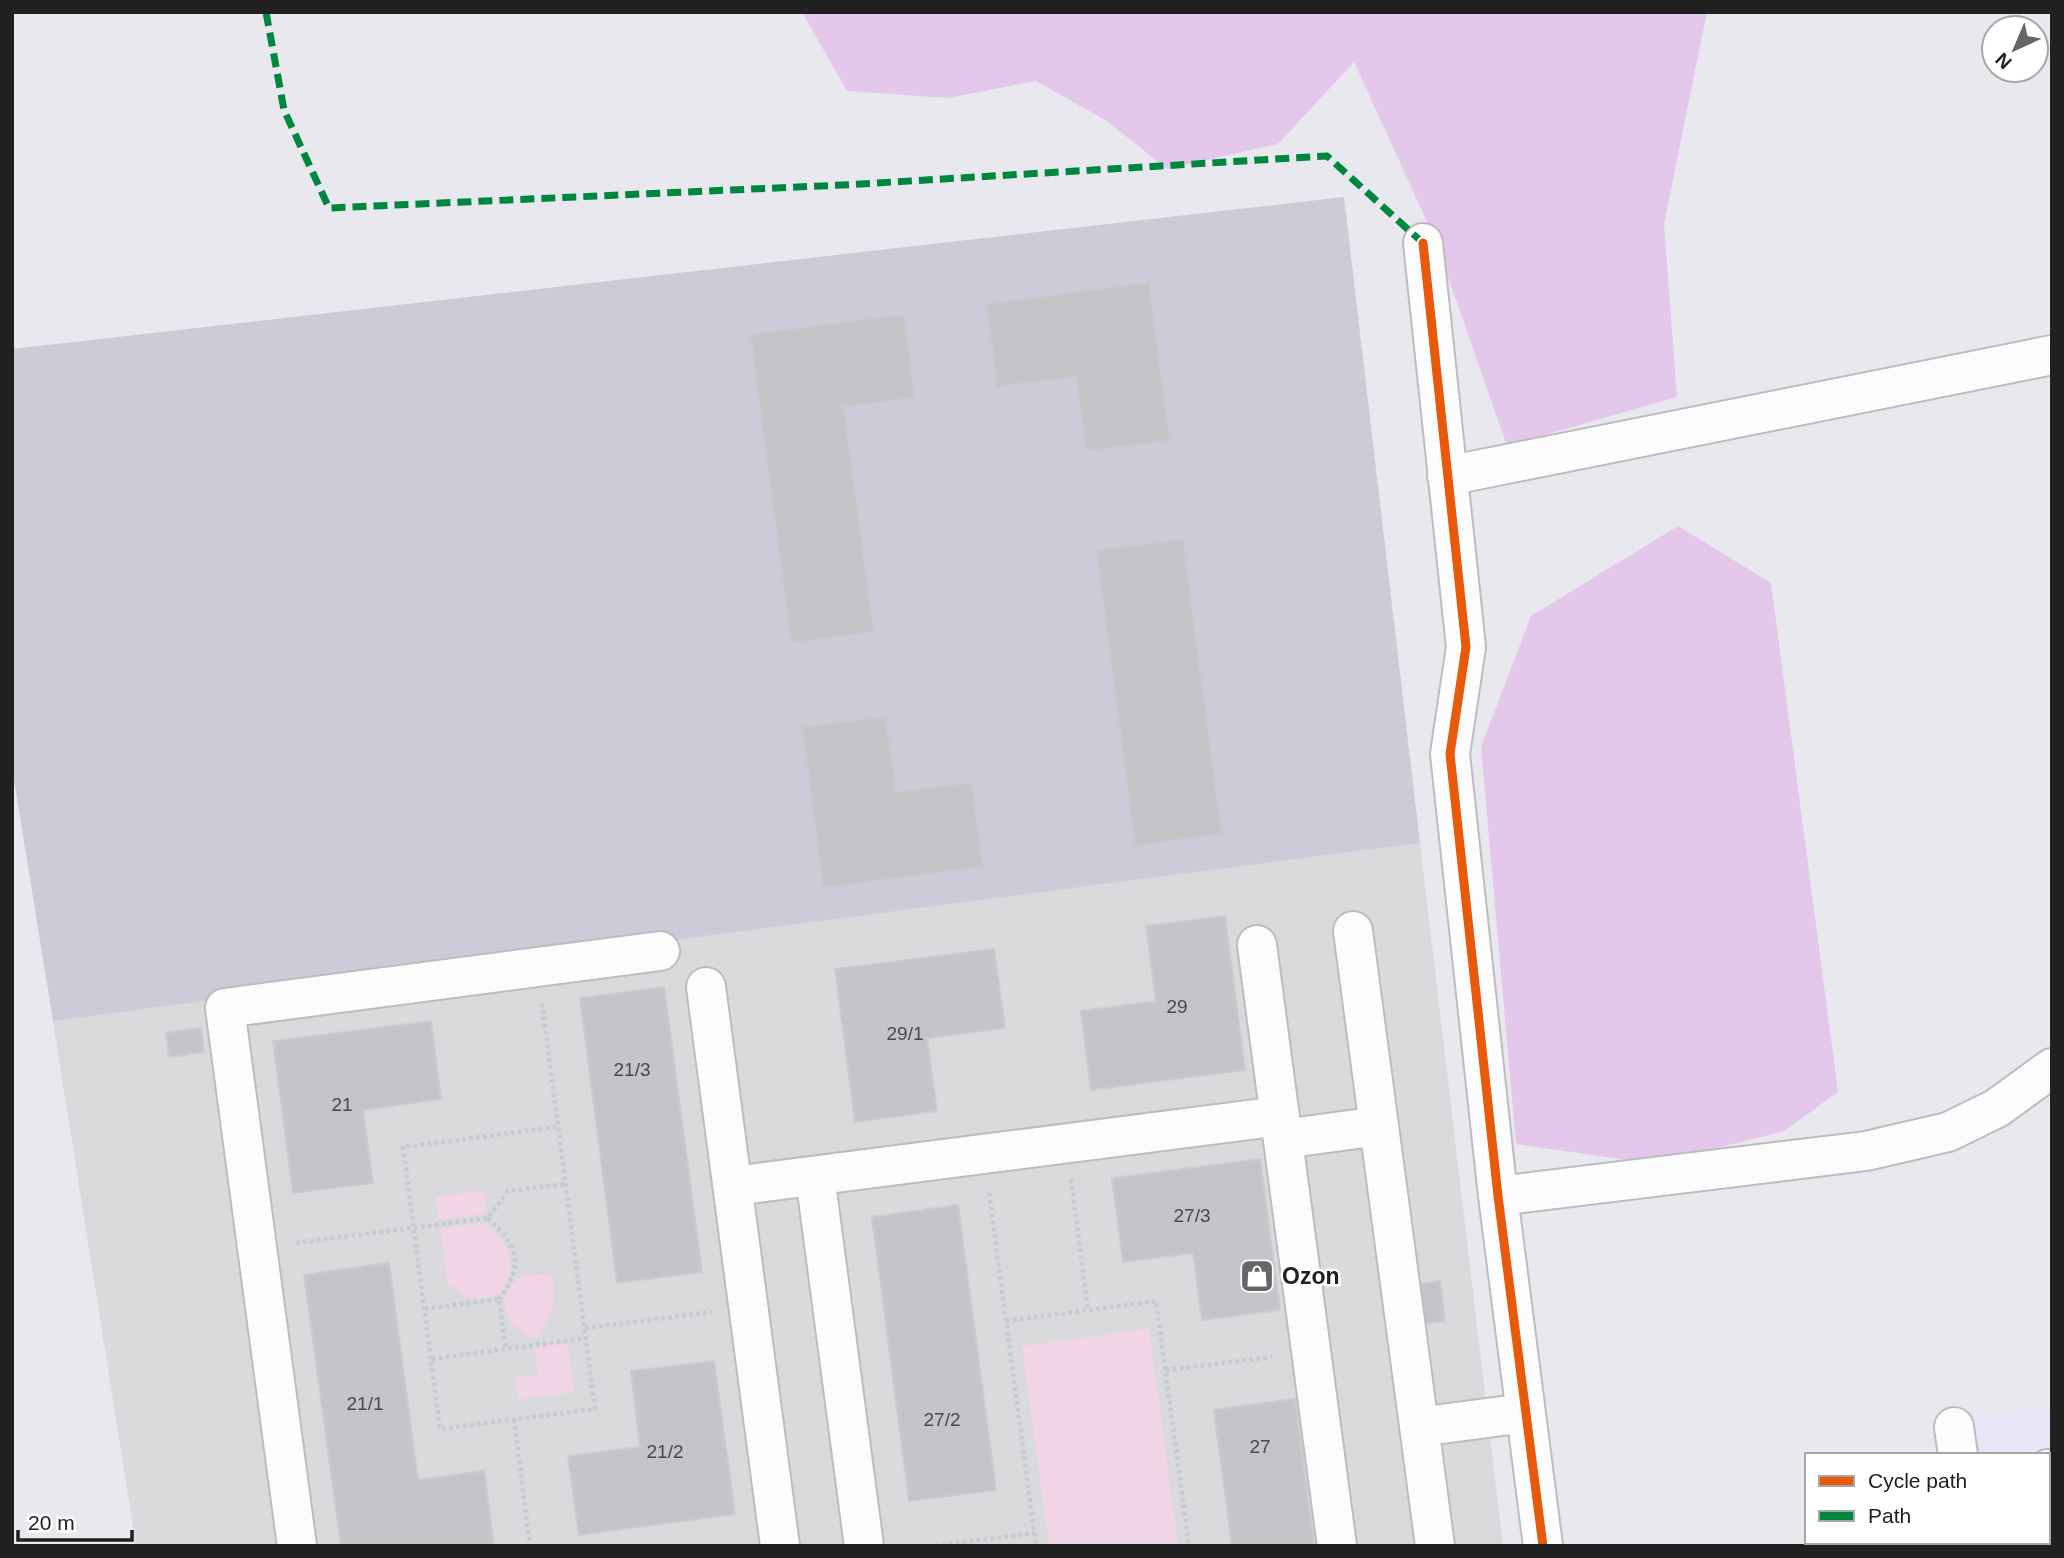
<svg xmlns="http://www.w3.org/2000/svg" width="2064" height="1558" viewBox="0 0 2064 1558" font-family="Helvetica,sans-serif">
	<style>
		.residential { fill: #dadadd }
		.education { fill: #eae4f7 }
		.construction { fill: #cecad7 }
		.grass { fill: #e4c8eb }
		.park { fill: #f1d5e7 }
		.building { fill: #c4c4c9; stroke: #cacbd1; stroke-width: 2 }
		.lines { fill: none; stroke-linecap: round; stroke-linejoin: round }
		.minor-casing { stroke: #bdbdc0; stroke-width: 42 }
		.path { stroke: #c4cbd4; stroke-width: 4.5; stroke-dasharray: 3.5 3.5; stroke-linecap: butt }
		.minor { stroke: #fcfcfc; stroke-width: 38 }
		.quiet { stroke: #00873e; stroke-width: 7; stroke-dasharray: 14 7; stroke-linecap: butt }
		.cycleway-casing { stroke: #fff; stroke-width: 13 }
		.cycleway { stroke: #e8590c; stroke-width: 9 }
		.labels { text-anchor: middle; stroke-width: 5; stroke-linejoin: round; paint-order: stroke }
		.number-label { font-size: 19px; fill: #49494a }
		.poi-label { font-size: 23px; font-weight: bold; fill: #202020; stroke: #fff; text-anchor: start }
	</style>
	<rect width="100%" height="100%" fill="#e8e8ee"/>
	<!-- residential -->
	<path class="residential" d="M1420,843l83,703h-1367l-83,-525z"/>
	<!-- education -->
	<path class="education" d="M2052,1407v139h-185l-1,-4h182v-87h-111l-4,-35z"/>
	<!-- construction -->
	<path class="construction" d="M1344,197l76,646 -1367,178 -41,-254v-418z"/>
	<!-- grass -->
	<path class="grass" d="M802,12h905l-43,212 13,173 -170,49 -73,-209 -80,-175 -76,82 -111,25 -60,-48 -71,-40 -88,17 -101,-7z
		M1678,526l93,57 67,509 -54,39 -129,33 -139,-20 -35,-397 50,-131z"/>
	<!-- park -->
	<path class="park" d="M484,1190l3,23 -48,7 -3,-23z
		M482,1223c50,30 26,90 -15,73 -7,-3 -13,-8 -19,-12l-8,-56z
		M553,1275c3,25 -1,42 -16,63 -34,-7 -46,-51 -12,-62 8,-3 20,-1 28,-1z
		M1149,1329l29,217h-129l-27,-200z
		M568,1343l6,49 -56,7 -3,-21 23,-3 -4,-28z"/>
	<!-- building -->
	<path class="building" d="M1149,282l21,159 -84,10 -10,-74 -79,10 -11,-83z
		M904,314l11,84 -71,9 30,225 -83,11 -41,-309z
		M1183,539l39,295 -87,12 -39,-296z
		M886,716l10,76 76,-10 11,85 -160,21 -21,-161z
		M1225,916l20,154 -154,20 -10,-79 75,-10 -10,-75z
		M994,949l11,79 -78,10 10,73 -82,11 -20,-153z
		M664,987l38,285 -85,11 -37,-285z
		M431,1021l10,78 -78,11 10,73 -80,10 -20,-152z
		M201,1028l3,24 -35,5 -3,-24z
		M1260,1159l20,151 -78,10 -9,-67 -70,9 -11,-84z
		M958,1205l38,285 -87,11 -37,-284z
		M389,1263l29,217 66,-9 10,75h-153l-37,-271z
		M1440,1281l5,40 -28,3 -5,-39z
		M714,1361l21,153 -156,21 -11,-79 72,-9 -9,-76z
		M1295,1399l19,147h-82l-18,-136z
		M2048,1523l3,23h-75l-1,-4h73z"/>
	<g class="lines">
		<!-- minor casing -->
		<g class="minor-casing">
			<path id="minor" d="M1423,243l43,404 -16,107 48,442 45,350
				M1447,476l605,-121
				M1353,931l82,615
				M1257,945l80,601
				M706,987l74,559
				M1283,1139l96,-13
				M815,1176l49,370
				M733,1186l547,-70
				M1498,1196l368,-45 82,-19 49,-24 55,-40
				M1419,1427l105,-14
				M1954,1427l4,28
				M2048,1469h4
				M1933,1542l1,4
				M297,1546l-72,-538 435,-57"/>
		</g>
		<!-- path -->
		<path class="path" d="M542,1003l53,406 -155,20 -37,-282 155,-20
			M1071,1179l17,131
			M989,1193l47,353
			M488,1218c30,29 37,46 11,81
			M296,1243l192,-25 20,-27 58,-7
			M425,1309l74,-10 7,50
			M1006,1321l150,-20 33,245
			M585,1328l127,-16
			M432,1359l154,-21
			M1166,1370l106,-13
			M514,1419l16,127
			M935,1546l99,-13"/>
		<!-- minor -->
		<use href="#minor" class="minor"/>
		<!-- quiet -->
		<path class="quiet" d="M266,12l18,98 45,98 514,-23 484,-29 96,87"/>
		<!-- cycleway casing -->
		<g class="cycleway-casing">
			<path id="cycleway" d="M1423,243l43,404 -16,107 48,442 45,350"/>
		</g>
		<!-- cycleway -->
		<use href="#cycleway" class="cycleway"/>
	</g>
	<!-- icons -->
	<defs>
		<g id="shop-square" transform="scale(1.75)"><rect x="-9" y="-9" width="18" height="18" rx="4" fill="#666668" stroke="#fff"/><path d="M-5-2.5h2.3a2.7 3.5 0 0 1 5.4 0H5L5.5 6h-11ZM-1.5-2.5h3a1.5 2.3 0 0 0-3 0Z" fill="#fff"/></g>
	</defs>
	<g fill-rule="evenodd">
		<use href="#shop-square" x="1257" y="1276"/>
	</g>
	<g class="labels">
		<!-- number labels -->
		<g class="number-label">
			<text x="1177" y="1013">29</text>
			<text x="905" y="1040">29/1</text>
			<text x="632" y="1076">21/3</text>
			<text x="342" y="1111">21</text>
			<text x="1192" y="1222">27/3</text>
			<text x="365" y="1410">21/1</text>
			<text x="942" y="1426">27/2</text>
			<text x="1260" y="1453">27</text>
			<text x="665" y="1458">21/2</text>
		</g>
		<!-- poi labels -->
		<g class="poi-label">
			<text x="1282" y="1284">Ozon</text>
		</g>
	</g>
	<!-- border -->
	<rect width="2064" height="1558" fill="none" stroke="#202020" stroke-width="28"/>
	<!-- legend -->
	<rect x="1805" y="1453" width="245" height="91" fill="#ffffff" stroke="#a6a6a6" stroke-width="2"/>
	<rect x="1819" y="1476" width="35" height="10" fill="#e8590c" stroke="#a6a6a6" stroke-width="2"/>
	<text x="1868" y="1488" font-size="21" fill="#202020">Cycle path</text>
	<rect x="1819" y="1511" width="35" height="10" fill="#00873e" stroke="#a6a6a6" stroke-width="2"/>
	<text x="1868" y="1523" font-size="21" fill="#202020">Path</text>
	<!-- north arrow -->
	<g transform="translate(2015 49) rotate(224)"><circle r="33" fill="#ffffff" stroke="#a6a6a6" stroke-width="2"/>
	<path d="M0-5L12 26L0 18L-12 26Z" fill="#666668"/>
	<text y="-10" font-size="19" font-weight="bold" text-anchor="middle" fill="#202020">N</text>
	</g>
	<!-- scale -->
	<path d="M18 1530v10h114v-10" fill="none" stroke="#202020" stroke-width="3.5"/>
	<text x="28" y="1530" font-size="21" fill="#202020" stroke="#ffffff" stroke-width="5" paint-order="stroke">20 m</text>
</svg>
